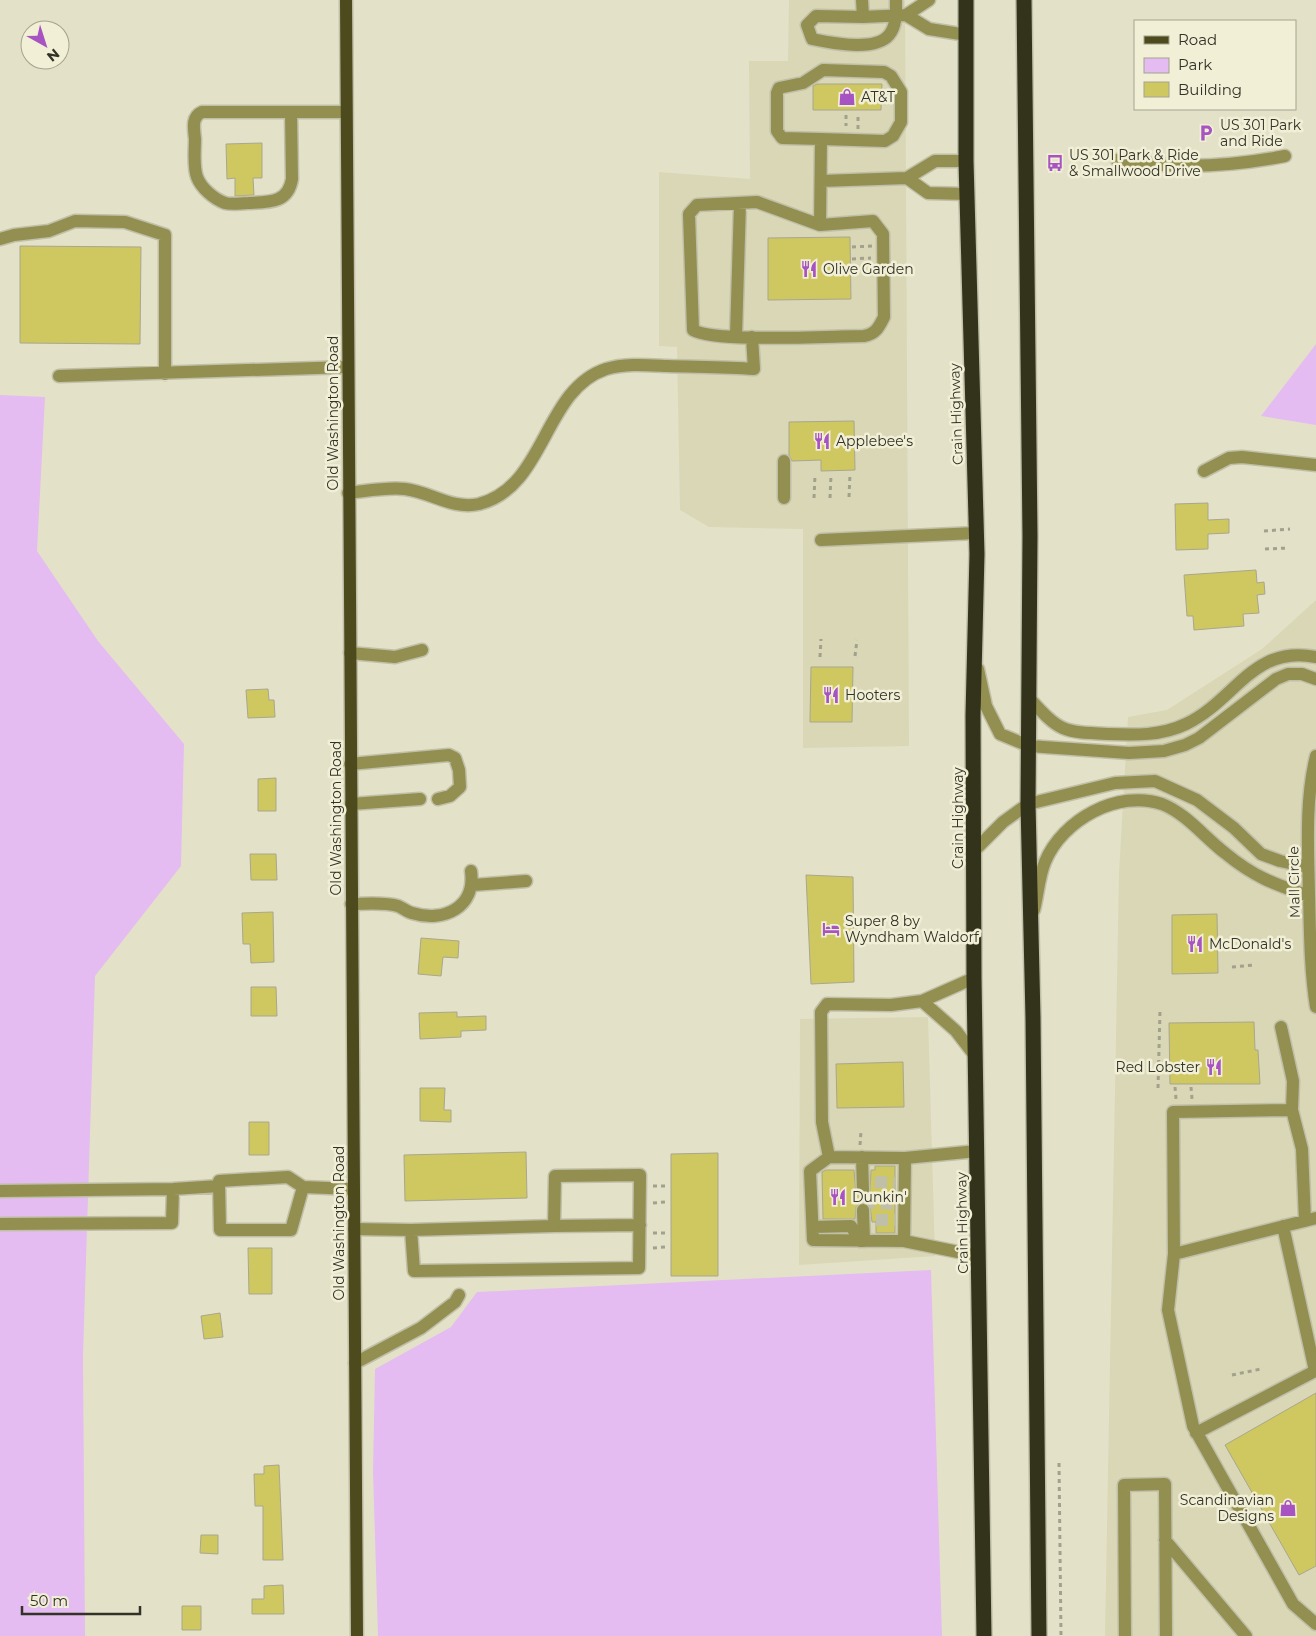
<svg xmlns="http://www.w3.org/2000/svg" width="1316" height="1636" viewBox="0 0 1316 1636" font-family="Montserrat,sans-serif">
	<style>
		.built { fill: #d9d7b6 }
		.green { fill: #e4bcf1 }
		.building { fill: #cfc760; stroke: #a8a78f }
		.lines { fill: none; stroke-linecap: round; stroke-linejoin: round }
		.minor-tunnel { stroke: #c0bfa8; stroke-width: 12; stroke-dasharray: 12 6; stroke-linecap: butt }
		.minor-casing { stroke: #c0bfa8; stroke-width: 15 }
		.major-casing { stroke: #c0bfa8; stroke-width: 15 }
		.highway-casing { stroke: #c0bfa8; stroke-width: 18 }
		.path { stroke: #a2a18d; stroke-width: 3; stroke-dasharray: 4 4; stroke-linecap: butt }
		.minor { stroke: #938f51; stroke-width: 12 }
		.major { stroke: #4d4a1e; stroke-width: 12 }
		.highway { stroke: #33321b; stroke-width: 15 }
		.labels { text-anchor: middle; stroke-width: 5; stroke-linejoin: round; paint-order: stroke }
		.poi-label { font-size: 14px; fill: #333228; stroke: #f1efd5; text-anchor: start }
		.street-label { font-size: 14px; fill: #333228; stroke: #f1efd5 }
	</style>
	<rect width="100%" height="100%" fill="#e3e2c8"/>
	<!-- built -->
	<path class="built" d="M789,0h116l4,746 -106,2v-219l-94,-2 -29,-17 -3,-163 -18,-1v-174l91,7 -1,-118h39z
		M1316,600v1036h-211l14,-763 9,-156 39,-7 95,-61z
		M928,1017l7,239 -136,9 1,-246z"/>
	<!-- green -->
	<path class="green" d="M1316,344v81l-55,-9z
		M0,395l45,2 -8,154 61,90 86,103 -3,122 -86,110 -12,379 2,281h-85z
		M931,1270l11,366h-564l-5,-165 2,-102 76,-42 26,-35z"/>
	<!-- building -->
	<path class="building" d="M817,84h65l-1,26h-68v-24z
		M262,143v35h-9l1,17 -19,1v-18l-8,1 -1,-35z
		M850,237l1,62 -83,1v-62z
		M20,246l121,1 -1,97 -120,-1z
		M854,421l1,49 -34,1v-11l-29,1 -3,-6v-33z
		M1208,503v17l21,-1v14l-21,1v15l-32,1 -1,-46z
		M1256,570l1,13 7,-1 1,12 -8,1 2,18 -16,1 1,12 -50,4 -1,-14h-6l-3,-41z
		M811,667h42l-1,55h-42z
		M268,689l1,11h5l1,17 -27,1 -2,-28z
		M276,778v33h-18v-32z
		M250,854h26l1,26h-26z
		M806,875l47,2 1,105 -43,2z
		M273,912l1,50 -23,1 -1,-19h-7l-1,-31z
		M1217,914l1,59 -46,1v-59z
		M421,938l38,3 -1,17 -15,-1 -2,19 -23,-2z
		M251,987h25l1,29h-26z
		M457,1012v5l29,-1v14l-25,1v6l-41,2 -1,-26z
		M1254,1022l1,28h3l2,34h-90l-1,-61z
		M903,1062l1,45 -67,1 -1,-44z
		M420,1088h25l-1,22h7v12l-31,-1z
		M249,1122h20v33h-20z
		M526,1152l1,46 -122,3 -1,-46z
		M718,1153v123h-47v-122z
		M875,1166h20v67h-19v-11h-4l-2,-16 -7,-4 -7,5 -1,12h-32l-1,-47 4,-2h28l2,24 8,4 6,-5 1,-23h4z
		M248,1248h24v46h-23z
		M220,1313l3,24 -19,2 -3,-23z
		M1316,1393v173l-17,9 -74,-130z
		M279,1465l4,95h-20v-54h-8l-1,-32h10v-8z
		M201,1535h17v19l-18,-1z
		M283,1585l1,29h-32v-15h12v-13z
		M182,1606h19v24h-19z"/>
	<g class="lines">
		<!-- minor-tunnel -->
		<path class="minor-tunnel" d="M875,1182l20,1
			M863,1202l32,2
			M876,1220h19"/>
		<!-- minor casing -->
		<g class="minor-casing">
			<path id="minor" d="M862,0l1,17 43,-2 23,-15
				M906,15l23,14 38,6
				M863,17l-47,-1 -9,9 5,14c19,4 63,13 77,-4 8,-9 7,-25 7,-35
				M291,112l1,67c-4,25 -24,23 -44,24 -7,0 -16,2 -23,0 -11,-4 -24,-15 -28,-26 -4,-11 -2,-26 -2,-38 -1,-10 -4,-22 7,-27h144
				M1117,160c56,9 113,7 168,-4
				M907,178l21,15 39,1
				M821,181l86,-3 28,-17h31
				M820,225l-63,-23 -60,3 -8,9 4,116c22,13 140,6 171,6 12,-2 15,-9 20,-19l-1,-83 -10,-13 -53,4 1,-86 -39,-1 -5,-7v-38l2,-5 24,-5 20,-13 61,2 7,4 10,16v30l-8,14 -8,5 -64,-2
				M0,239l14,-4 35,-4 26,-10 50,1 40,13v139
				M736,336l4,-133
				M59,376l289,-9
				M1204,471l25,-13 13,-1 74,8
				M348,493c19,-2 39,-6 57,-4 26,3 47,21 74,15 67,-17 64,-114 127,-135 19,-6 41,-4 61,-3 29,1 58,1 87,3l-2,-32
				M784,498v-37
				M821,540l155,-7
				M350,653l45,4 27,-7
				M978,669l8,37 14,28 29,12 100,7 35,-2 21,-6 14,-7 77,-59 12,-5h14l14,5
				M1029,698c31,34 33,34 79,36 27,1 53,2 78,-10 49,-23 67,-80 130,-67
				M1316,756c-11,44 -8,92 -7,137 1,39 1,77 7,114
				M350,764l99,-9 6,3 4,12 1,17 -10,9 -12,3
				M351,804l69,-5
				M974,851l29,-29 25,-18 87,-21 40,-2 42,19 37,28 27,26 19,7 28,6
				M473,885l53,-4
				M351,904c15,0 33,-2 47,2 5,2 9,6 14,7 32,10 64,-6 59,-42
				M1034,910c4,-16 5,-34 11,-48 17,-42 73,-73 117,-58 25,10 42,33 63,49 29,24 49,31 84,43
				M922,1001l34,30 20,26
				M1281,1027l12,54 -1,29
				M977,1151l-72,7 -1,83 74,15
				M829,1157l-19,14 3,69 91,1
				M862,1157l1,33
				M905,1158l-76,-1 -7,-35 -1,-110 6,-8 64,1 31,-4 52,-23
				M303,1187l-12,43h-71l-1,-49 69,-4 15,10 50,2
				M0,1191l173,-2 46,-3
				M863,1210l1,31
				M1305,1221l-3,-72 -10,-39 -119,2 1,142 -6,56 25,116 100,178 23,20
				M0,1224l172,-1 1,-34
				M554,1226l86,-1
				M813,1227l38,-1 9,15
				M354,1229l57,1 3,41 225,-3 1,-93 -85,1 -1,50 -143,4
				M1174,1254l142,-36
				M355,1363l66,-35 34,-26 4,-7
				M1196,1433l119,-62 -32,-145
				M1165,1540l81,96
				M1125,1636l-1,-151 41,-1 1,152"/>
		</g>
		<!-- major casing -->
		<g class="major-casing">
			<path id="major" d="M346,0l11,1636"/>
		</g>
		<!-- highway casing -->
		<g class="highway-casing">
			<path id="highway" d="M966,0v161l11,393 -4,161 1,263 10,658
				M1024,0l6,536 -2,268 5,214 6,618"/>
		</g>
		<!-- path -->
		<path class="path" d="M846,115v11
			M858,129v-15
			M852,247l20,-1
			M852,259l19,-1
			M852,270l19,-1
			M849,497l1,-23
			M814,498l1,-23
			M830,498l1,-23
			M1264,531l26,-2
			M1265,549l23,-1
			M855,656l2,-16
			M820,657l1,-18
			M1231,946l23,-1
			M1232,967l23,-2
			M1175,1087l1,12
			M1191,1087l1,12
			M1158,1088l2,-77
			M860,1145l1,-14
			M653,1186h12
			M653,1203l12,-1
			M653,1233h12
			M653,1248l12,-1
			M1232,1375l29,-6
			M1059,1463l2,173"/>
		<!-- minor -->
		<use href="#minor" class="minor"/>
		<!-- major -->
		<use href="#major" class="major"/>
		<!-- highway -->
		<use href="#highway" class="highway"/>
	</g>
	<!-- icons -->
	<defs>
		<g id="shop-bare" transform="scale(1.35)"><path d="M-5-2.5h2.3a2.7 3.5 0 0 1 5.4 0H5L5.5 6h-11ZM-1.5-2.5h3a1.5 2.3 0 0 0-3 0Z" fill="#a753c2" stroke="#f1efd5" stroke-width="2.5" paint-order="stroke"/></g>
		<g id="parking-bare" transform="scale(1.35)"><path d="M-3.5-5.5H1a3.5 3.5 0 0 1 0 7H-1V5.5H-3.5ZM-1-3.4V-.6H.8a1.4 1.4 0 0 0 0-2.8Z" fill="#a753c2" stroke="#f1efd5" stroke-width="2.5" paint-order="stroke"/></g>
		<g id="bus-bare" transform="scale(1.35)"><path d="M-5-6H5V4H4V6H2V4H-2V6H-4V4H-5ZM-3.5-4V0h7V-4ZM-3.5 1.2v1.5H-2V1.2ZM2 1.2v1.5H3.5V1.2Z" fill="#a753c2" stroke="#f1efd5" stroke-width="2.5" paint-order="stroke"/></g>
		<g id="restaurant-bare" transform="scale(1.35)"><path d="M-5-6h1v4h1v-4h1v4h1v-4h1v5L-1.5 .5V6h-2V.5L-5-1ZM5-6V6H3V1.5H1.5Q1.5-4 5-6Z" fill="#a753c2" stroke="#f1efd5" stroke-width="2.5" paint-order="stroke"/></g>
		<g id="hotel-bare" transform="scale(1.35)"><path d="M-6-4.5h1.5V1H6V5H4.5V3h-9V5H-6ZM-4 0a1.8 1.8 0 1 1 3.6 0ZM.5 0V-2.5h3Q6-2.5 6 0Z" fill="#a753c2" stroke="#f1efd5" stroke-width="2.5" paint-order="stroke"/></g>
	</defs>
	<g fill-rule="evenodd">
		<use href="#shop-bare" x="847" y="97"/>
		<use href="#parking-bare" x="1206" y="133"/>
		<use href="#bus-bare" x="1055" y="163"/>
		<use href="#restaurant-bare" x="809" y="269"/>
		<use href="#restaurant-bare" x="822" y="441"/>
		<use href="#restaurant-bare" x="831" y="695"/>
		<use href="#hotel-bare" x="831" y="929"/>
		<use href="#restaurant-bare" x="1195" y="944"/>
		<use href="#restaurant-bare" x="1214" y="1067"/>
		<use href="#restaurant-bare" x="838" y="1197"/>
		<use href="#shop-bare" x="1288" y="1508"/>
	</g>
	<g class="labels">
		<!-- poi labels -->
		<g class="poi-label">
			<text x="861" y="102">AT&amp;T</text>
			<text x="1220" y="130">US 301 Park<tspan x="1220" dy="16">and Ride</tspan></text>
			<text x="1069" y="160">US 301 Park &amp; Ride<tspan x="1069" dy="16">&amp; Smallwood Drive</tspan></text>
			<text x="823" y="274">Olive Garden</text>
			<text x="836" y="446">Applebee's</text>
			<text x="845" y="700">Hooters</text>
			<text x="845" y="926">Super 8 by<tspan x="845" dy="16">Wyndham Waldorf</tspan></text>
			<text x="1209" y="949">McDonald's</text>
			<text x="1200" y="1072" text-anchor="end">Red Lobster</text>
			<text x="852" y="1202">Dunkin'</text>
			<text x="1274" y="1505" text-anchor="end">Scandinavian<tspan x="1274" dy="16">Designs</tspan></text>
		</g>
		<!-- street labels -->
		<g class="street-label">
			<text transform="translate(333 413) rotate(-90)" y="5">Old Washington Road</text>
			<text transform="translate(956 414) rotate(-92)" y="5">Crain Highway</text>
			<text transform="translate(336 818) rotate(-90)" y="5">Old Washington Road</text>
			<text transform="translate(958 818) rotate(-90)" y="5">Crain Highway</text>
			<text transform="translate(1294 882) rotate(-91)" y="5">Mall Circle</text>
			<text transform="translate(339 1223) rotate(-90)" y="5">Old Washington Road</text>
			<text transform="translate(962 1223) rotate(-91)" y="5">Crain Highway</text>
		</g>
	</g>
	<!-- legend -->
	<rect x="1134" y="20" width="162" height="90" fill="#f1efd5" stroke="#a5a390"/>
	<rect x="1144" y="36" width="25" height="8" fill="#4d4a1e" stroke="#a5a390"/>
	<text x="1178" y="45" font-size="15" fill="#333228">Road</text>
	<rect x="1144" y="58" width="25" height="15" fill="#e4bcf1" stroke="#a5a390"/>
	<text x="1178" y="70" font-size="15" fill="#333228">Park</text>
	<rect x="1144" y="82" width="25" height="15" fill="#cfc760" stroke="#a5a390"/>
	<text x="1178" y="95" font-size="15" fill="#333228">Building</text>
	<!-- north arrow -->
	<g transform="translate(45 45) rotate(141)"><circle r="24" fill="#f1efd5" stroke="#a5a390"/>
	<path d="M0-4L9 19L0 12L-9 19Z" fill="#a753c2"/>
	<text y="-8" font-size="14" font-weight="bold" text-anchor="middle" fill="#333228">N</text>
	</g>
	<!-- scale -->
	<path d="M22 1606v8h118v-8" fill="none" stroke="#333228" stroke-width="2.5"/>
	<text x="30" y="1606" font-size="15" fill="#333228" stroke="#f1efd5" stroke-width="4" paint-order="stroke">50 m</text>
</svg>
